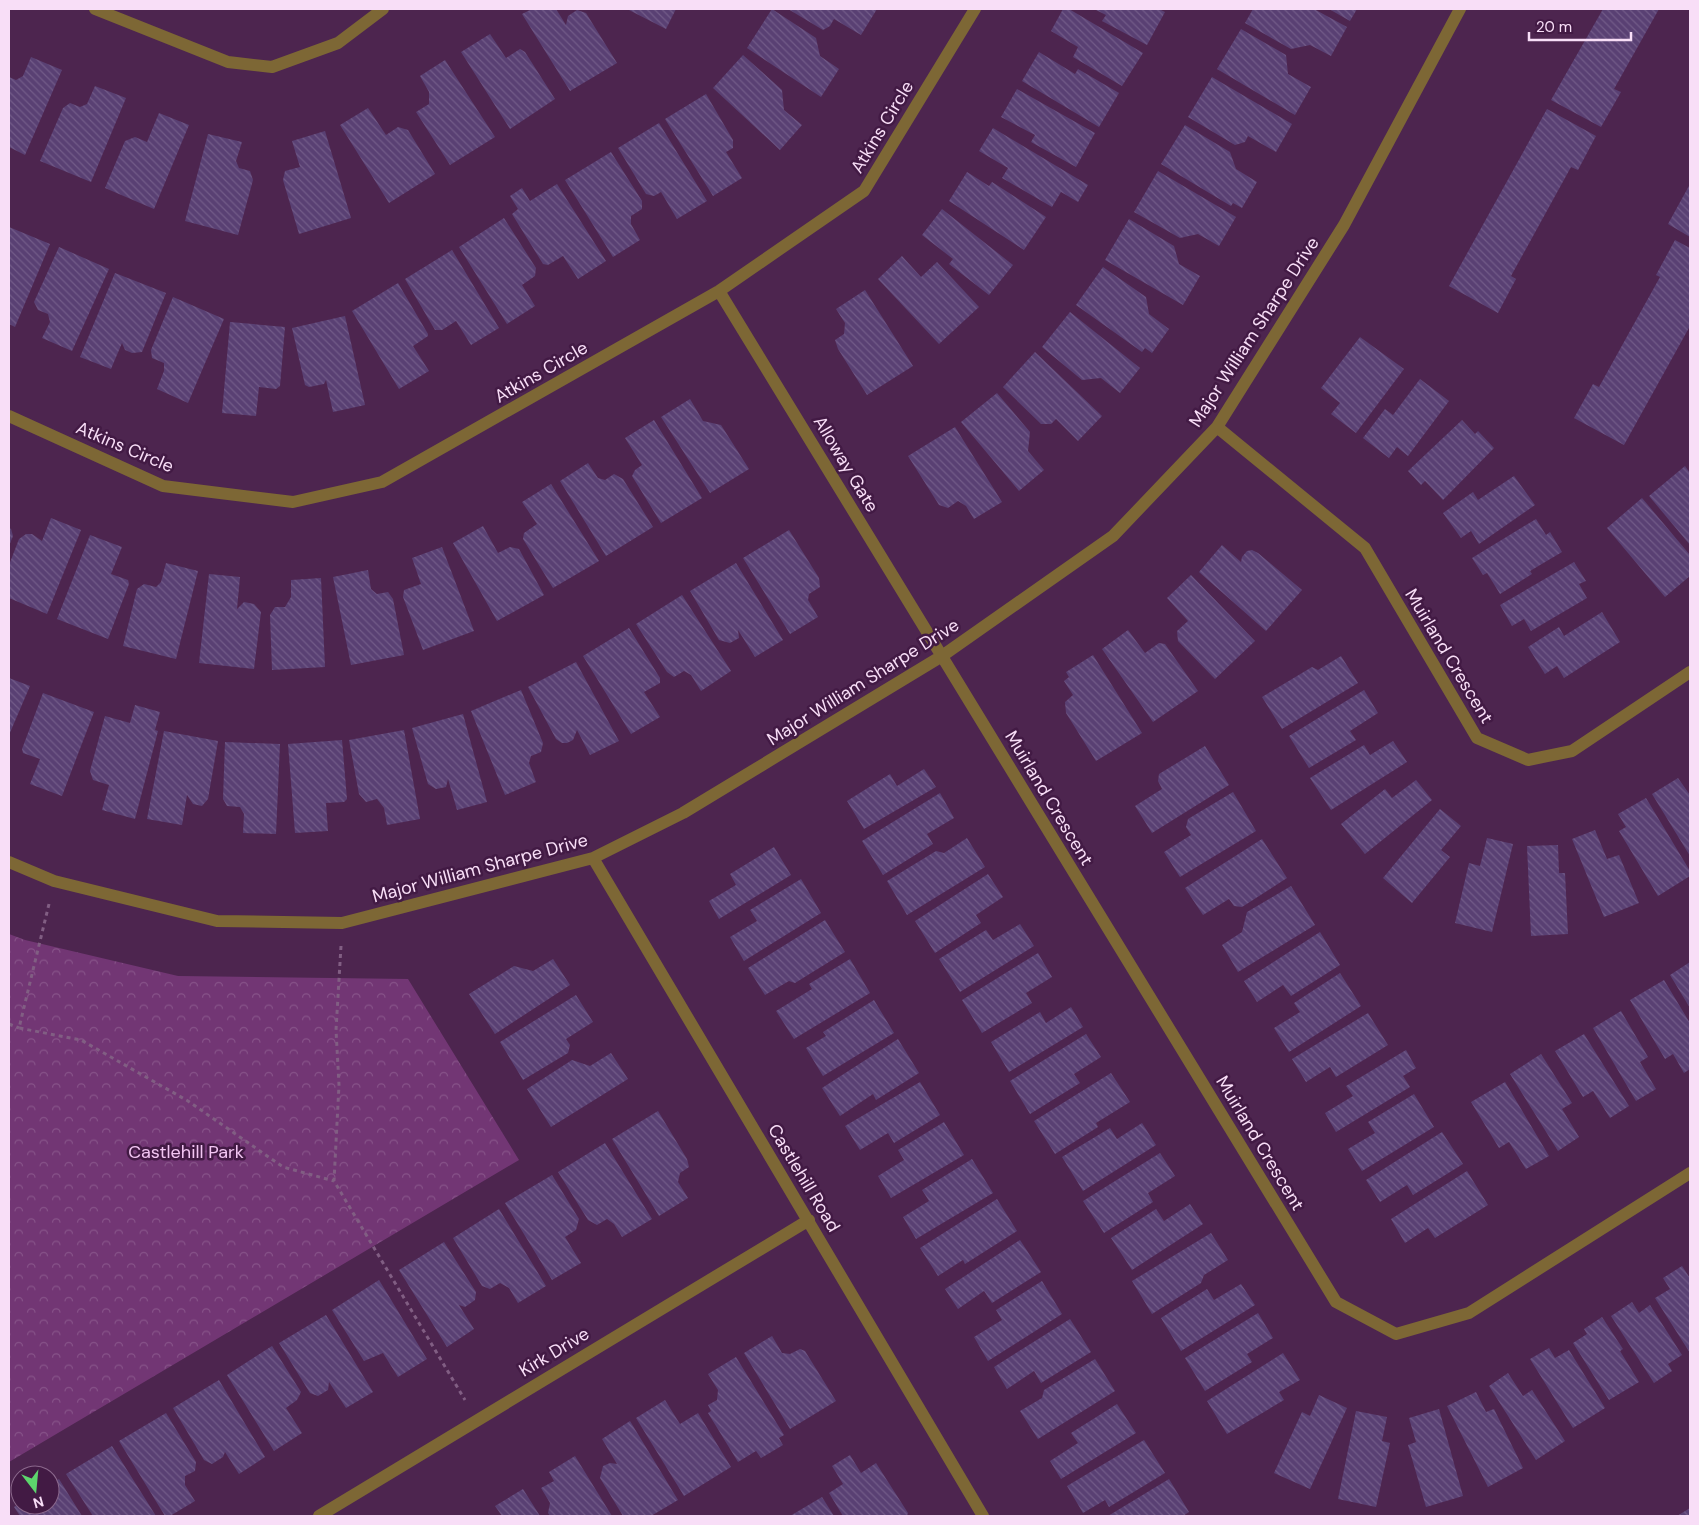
<svg xmlns="http://www.w3.org/2000/svg" width="1699" height="1525" viewBox="0 0 1699 1525" font-family="'DM Sans',sans-serif">
	<style>
		.park { fill: url(#park-crowns) }
		.building { fill: url(#building-back-hatch) }
		.lines { fill: none; stroke-linecap: round; stroke-linejoin: round }
		.path { stroke: #815e83; stroke-width: 3; stroke-dasharray: 4 4; stroke-linecap: butt }
		.minor { stroke: #7d6735; stroke-width: 12 }
		.labels { text-anchor: middle; stroke-width: 5; stroke-linejoin: round; paint-order: stroke }
		.street-label { font-size: 18px; fill: #f8def7; stroke: #421a44 }
		.park-label { font-size: 18px; fill: #f3c6f3; stroke: #421a44 }
	</style>
	<defs>
		<pattern id="park-crowns" width="20" height="18" patternUnits="userSpaceOnUse" patternTransform="scale(1.25)"><rect width="20" height="18" fill="#723674"/><path d="M2 6a3 3 0 1 1 6 0M12 15a3 3 0 1 1 6 0" fill="none" stroke="#875389"/></pattern>
		<pattern id="building-back-hatch" width="6" height="6" patternUnits="userSpaceOnUse" patternTransform="scale(1.25)"><rect width="6" height="6" fill="#594073"/><path d="M-1 5l2 2M0 0l6 6M5-1l2 2" fill="none" stroke="#725b88"/></pattern>
	</defs>
	<rect width="100%" height="100%" fill="#4d254f"/>
	<!-- park -->
	<path class="park" d="M9,934l16,6 153,36 230,3 111,181 -510,302z"/>
	<!-- building -->
	<path class="building" d="M532,9h24l10,16 2,-9 9,-6 9,3 31,50 -47,28 -48,-77z
		M627,9h49l-10,20z
		M772,9l44,29 4,18 19,13 -18,28 -74,-49z
		M788,9h89l-16,26 -27,-16 -4,7 -7,4z
		M1063,9h6l74,44 -21,33 -49,-29 5,-10 -27,-16z
		M1094,9h65l6,3 -18,33 -45,-24 4,-6z
		M1253,9h61l33,18 -16,29 -21,-11 -19,4 -46,-26z
		M1329,9h28l-7,12z
		M1603,9h56l-45,80 7,3 -20,35 -50,-27z
		M1241,29l45,26 2,19 23,13 -16,28 -78,-46z
		M490,34l16,24 14,-9 5,3 30,47 -45,30 -49,-77z
		M1039,52l36,22 3,-5 41,24 -20,34 -77,-46z
		M743,55l39,35 2,20 18,15 -22,25 -67,-62z
		M31,57l31,13 -37,85 -16,-8v-70l7,3 7,-4z
		M445,60l50,77 -45,28 -34,-53 13,-8v-12l-9,-16z
		M1212,77l80,47 -16,28 -28,-16 -3,6 -10,3 -47,-28z
		M95,86l31,12 -35,84 -51,-21 23,-53 7,-5 10,4 7,-3z
		M1017,89l78,44 -19,34 -45,-25 4,-7 -34,-18z
		M706,94l27,46v8l-7,4 16,26 -29,18 -48,-77z
		M368,108l18,27 12,-8 10,3 27,44 -46,29 -49,-78z
		M1547,109l49,27 -18,34 -7,-3 -60,109 5,3 -18,34 -49,-27z
		M159,113l30,12 -35,84 -49,-21 20,-47 10,-4 12,5z
		M659,123l48,78 -30,18 -16,-27 -7,4 -8,-2 -28,-46z
		M1185,125l45,27 6,17 21,13 -15,26 -9,-5 -2,3 -70,-42z
		M993,128l95,57 -10,17 -17,-10 -9,15 -50,-29 6,-10 -29,-17z
		M325,131l26,87 -52,16 -16,-54 2,-9 15,-4 -8,-26z
		M208,134l34,8 -6,19 3,7 11,3 3,9 -15,55 -53,-14z
		M611,152l31,49v8l-11,7v8l9,16 -27,17 -48,-77z
		M1158,171l78,46 -17,29 -21,-12 -18,4 -46,-26z
		M967,172l22,14 3,-4 54,35 -22,33 -75,-49z
		M557,184l49,77 -28,18 -15,-23 -15,9 -5,-1 -31,-50 6,-5 -8,-13 12,-8 8,13z
		M1690,184v53l-22,-13z
		M942,209l71,56 -24,30 -40,-31 4,-5 -31,-24z
		M504,218l32,50 -1,8 -13,9 13,21 -28,18 -48,-77z
		M1129,219l45,27 5,18 21,12 -17,29 -78,-45z
		M9,227l41,17 -35,83 -6,-3z
		M1675,240l15,8v78l-66,119 -50,-27 19,-34 6,3 61,-110 -4,-2z
		M59,247l50,22 -37,82 -30,-13 8,-16 -2,-8 -10,-4 -4,-8z
		M452,250l47,78 -28,17 -15,-24 -14,9h-7l-30,-51z
		M902,256l19,21 16,-15 42,45 -40,37 -61,-65z
		M1103,267l43,30 3,17 20,15 -17,24 -7,-5 -3,4 -66,-47z
		M115,273l51,20 -24,59 -10,1 -7,-3 -3,-7 -11,26 -31,-12z
		M398,283l30,51v2l-15,10 16,25 -30,18 -47,-78z
		M865,290l48,76 -46,29 -29,-46 -3,-9 9,-6 1,-11 -9,-14z
		M173,297l51,22 -36,84 -31,-14 7,-18v-8l-12,-5 -1,-8z
		M1070,312l70,56 -20,25 -19,-15 -19,2 -40,-33z
		M345,316l20,89 -32,7 -7,-32 -2,4 -15,3 -4,-2 -13,-57z
		M230,322l55,5 -5,59 -4,3 -17,-2 -3,29 -34,-3z
		M1360,337l44,32 -48,64 -25,-19 9,-11 -19,-15z
		M1035,352l67,64 -24,25 -22,-22 -5,5h-10l-38,-37z
		M1420,379l29,22 -41,55 -11,-9 -8,11 -26,-20 22,-29 8,6z
		M997,393l33,39 -2,19 16,19 -25,21 -58,-69z
		M690,399l13,22 18,4 28,44 -39,24 -49,-76z
		M654,420l48,78 -41,25 -29,-47 3,-6 7,-5 -17,-27z
		M1462,420l13,14 3,-3 16,17 -51,52 -18,-19 -4,4 -13,-14z
		M955,427l47,75 -28,17 -8,-13 -8,-5 -10,7 -9,-3 -31,-49z
		M588,463l10,15 7,2 9,-6 9,5 30,48 -47,29 -46,-75z
		M1685,466l5,7v72l-41,-49z
		M1514,476l21,29 -56,39 -8,-13 -10,7 -18,-25 30,-21 5,8z
		M551,484l48,77 -46,27 -30,-49 1,-6 13,-9 -15,-22z
		M1642,498l48,57v21l-25,21 -58,-69z
		M51,518l30,12 -34,84 -38,-16v-33l10,-26 7,-5h6l10,7z
		M1536,519l10,16 4,-3 12,20 -32,19 2,3 -32,20 -13,-21 -4,2 -11,-17z
		M483,526l15,27 12,-6 9,2 25,46 -47,26 -44,-78z
		M9,528l2,1 2,7 -4,10z
		M789,530l30,48 1,9 -11,7 -1,6 10,17 -28,17 -47,-76z
		M90,535l32,12 -11,27 17,6 1,4 -21,55 -51,-20z
		M1222,545l19,17 1,-5 5,-6 5,-1 6,3 44,37 -36,41 -67,-59z
		M442,547l32,84 -51,19 -20,-53 1,-7 17,-6 -9,-26z
		M1574,562l12,19 -7,3 8,14 -56,33 -7,-12 -12,7 -12,-21z
		M166,563l32,8 -22,88 -53,-13 14,-57 7,-5 12,3 5,-5z
		M736,563l47,77 -28,17 -17,-27 1,8 -9,5 -11,-3 -29,-49z
		M368,570l3,19 6,5 11,-2 5,7 11,56 -53,10 -18,-88z
		M209,574l31,3 -3,32 7,-7 10,2 7,8 -7,57 -55,-6z
		M1191,575l64,66 -40,38 -37,-38 -1,-10 11,-10 -21,-23z
		M321,578l4,89 -53,3 -2,-55 5,-8h10l6,-10v-17z
		M682,595l49,76 -30,20 -10,-16 -7,-4 -10,6 -7,-5 -31,-48z
		M1602,612l18,30 -56,36 -7,-12 -12,8 -17,-27 31,-20 5,9z
		M629,628l31,50v5l-16,9 16,25 -29,17 -48,-78z
		M1128,630l17,23 14,-10 6,1 33,47 -45,31 -51,-73z
		M1093,655l49,78 -46,28 -30,-48 -1,-11 8,-7 -9,-14 5,-4 -3,-5z
		M1341,656l17,27 -76,46 -20,-32 50,-30 6,3z
		M576,662l43,79 -29,14 -13,-25 -4,10 -6,3h-5l-6,-4 -28,-52z
		M9,678l21,8 -21,49z
		M521,690l22,53 -2,9 -10,4 -2,7 7,19 -31,13 -34,-84z
		M1364,690l14,23 -28,18 6,9 -47,28 -20,-32z
		M43,693l51,19 -32,84 -32,-12 10,-25 -17,-6 -1,-4z
		M135,705l25,7 -5,18 3,1 -23,88 -33,-9 7,-25 -16,-5 -3,-9 15,-55 25,7z
		M463,714l24,88 -30,8 -9,-31 -2,8 -10,2 -8,-5 -16,-56z
		M404,730l16,89 -33,6 -3,-17 -7,-9 -11,3 -7,-8 -10,-54z
		M164,731l54,10 -10,58 -6,7 -9,-2 -6,-9 -5,30 -35,-6z
		M342,740l5,59 -3,3 -18,1 2,28 -33,2 -7,-89z
		M1393,741l14,21 -76,48 -21,-32 54,-33 6,10z
		M225,742l55,2 -4,90 -33,-1 1,-19 -4,-7 -13,-1 -4,-7z
		M1205,746l24,39 -77,48 -17,-27 27,-17 -4,-8 1,-7z
		M924,769l12,18 -72,42 -17,-28 43,-27 7,12z
		M1678,778l12,17v61l-38,-62z
		M1416,780l16,20 -67,54 -24,-30 44,-35 7,9z
		M1233,792l23,39 -76,46 -16,-25 27,-17 -5,-8 2,-8z
		M940,793l14,25 -27,16 6,10 -50,31 -21,-34z
		M1646,798l44,73v5l-32,20 -39,-65 7,-4 -8,-13z
		M1440,809l21,17 -20,24 9,7 -38,46 -29,-25z
		M1595,830l12,29 12,-4 20,48 -35,14 -32,-78z
		M967,838l18,29 -78,48 -20,-34 49,-30 8,2z
		M1487,838l26,6 -21,88 -37,-9 14,-60 11,3z
		M1262,839l25,39 -45,29 -8,-1 -5,-7 -26,16 -18,-27z
		M1558,845l1,28h6l3,61 -37,2 -4,-90z
		M774,847l17,28 -72,44 -10,-18 27,-16 -6,-11z
		M988,874l15,23 -27,18 5,8 -46,30 -20,-32z
		M801,879l20,34 -77,48 -14,-24 27,-16 -7,-11z
		M1291,886l24,39 -77,47 -16,-27 20,-13 5,-20z
		M825,920l20,32 -50,31 -6,-2 -24,14 -17,-27z
		M1020,924l14,22 -74,46 -21,-33 47,-29 7,10z
		M1320,932l20,33 -49,31 -8,-11 -26,17 -13,-21z
		M1038,953l14,24 -26,16 6,10 -50,30 -20,-33z
		M553,959l17,26 -75,49 -26,-40 45,-28 19,5z
		M850,959l20,34 -76,46 -18,-28 36,-22 -3,-5z
		M1690,962v46l-20,-33z
		M1340,973l21,33 -72,46 -15,-24 26,-16 -6,-9z
		M1664,980l26,43v46l-6,4 -11,-19 -8,5 -35,-59z
		M576,995l17,27 -27,17 4,6 -2,8 -45,27 -23,-38z
		M874,1000l20,33 -71,43 -17,-28 20,-12 -3,-4z
		M1071,1007l12,20 -74,45 -18,-30 49,-30 6,11z
		M1621,1011l27,46 -8,5 16,27 -20,12 -43,-73z
		M1368,1013l20,32 -52,32 -6,-10 -24,15 -14,-23z
		M1086,1034l15,23 -27,17 6,9 -50,31 -20,-33z
		M1584,1034l45,72 -19,12 -17,-27 -10,6 -28,-46z
		M898,1039l21,34 -43,27 -3,-6 -33,22 -18,-28z
		M1406,1050l10,18 -13,8 7,11 -74,45 -11,-19 28,-17 -7,-10z
		M611,1053l17,26 -77,48 -24,-38 45,-29 18,6z
		M1541,1054l31,49 -10,6 17,28 -21,14 -48,-77z
		M1111,1073l19,29 -34,21 2,4 -43,27 -21,-33z
		M920,1082l20,33 -46,28 -6,-10 -28,17 -15,-24z
		M1505,1082l44,74 -23,13 -17,-27 -10,6 -28,-46z
		M1414,1094l20,33 -72,44 -14,-22 27,-16 -7,-11z
		M658,1111l29,48 2,8 -9,6 -2,9 10,16 -29,18 -47,-77z
		M944,1122l20,33 -73,43 -13,-22 26,-16 -6,-10z
		M1142,1123l14,22 -73,46 -21,-34 48,-29 7,11z
		M1442,1132l21,32 -50,31 -6,-10 -27,17 -14,-22z
		M605,1143l47,76 -30,18 -8,-13 -7,-5 -10,6 -9,-5 -30,-48z
		M1160,1153l15,23 -27,17 5,9 -49,31 -21,-32z
		M972,1159l21,34 -77,46 -13,-22 26,-16 -7,-11z
		M1467,1171l21,34 -53,33 -7,-10 -23,15 -14,-24z
		M552,1175l27,44 -3,11 -11,7 16,26 -29,17 -47,-77z
		M997,1199l20,32 -52,33 -2,-4 -25,16 -18,-28z
		M1190,1204l13,20 -71,46 -21,-32 45,-29 8,12z
		M499,1209l47,77 -28,17 -9,-15 -9,-5 -10,6 -8,-3 -29,-48z
		M1211,1233l17,27 -24,15 -3,8 -49,31 -20,-33z
		M1020,1240l21,32 -49,31 -8,-12 -26,18 -13,-20z
		M444,1242l32,50 -1,8 -10,7 -6,-2 15,24 -27,18 -48,-77z
		M1682,1266l8,12v75l-35,-55 15,-9 -7,-11z
		M379,1280l48,79 -29,18 -15,-24 -19,8 -32,-51z
		M1042,1281l20,33 -74,47 -14,-24 28,-17 -6,-10z
		M1241,1284l14,21 -74,46 -20,-33 46,-29 7,11z
		M1632,1302l7,11 11,-8 32,50 -14,9 4,7 -18,12 -43,-67z
		M1258,1313l15,25 -26,16 5,8 -47,29 -20,-33z
		M326,1315l47,77 -27,16 -17,-26 -1,8 -10,6 -8,-3 -31,-50z
		M1602,1317l21,32 -3,2 19,31 -30,18 -36,-57 14,-9 -3,-5z
		M1070,1319l21,33 -50,31 -7,-12 -27,18 -13,-22z
		M772,1336l10,17 8,1 10,-5 5,2 31,50 -46,28 -46,-76z
		M272,1346l29,46 -4,8 -11,8 16,25 -28,18 -47,-76z
		M1549,1348l6,10 14,-8 36,58 -32,20 -43,-69z
		M1283,1353l17,27 -21,12 5,8 -57,34 -20,-33z
		M736,1357l48,78 -5,3 4,7 -22,13 -5,-7 -18,11 -30,-49 3,-2 -3,-6 9,-5 1,-10 -10,-16z
		M1095,1359l20,32 -77,48 -18,-28 22,-13 2,-8z
		M1508,1373l15,23 9,-6 33,51 -29,19 -47,-74z
		M219,1380l46,77 -26,17 -14,-22 -2,5 -11,7 -8,-4 -31,-52z
		M1476,1392l10,20 8,-3 29,59 -35,19 -41,-81z
		M1319,1395l28,13 -37,81 -36,-16 28,-61 8,4z
		M665,1400l15,24 18,-11 33,54 -47,29 -48,-78z
		M1117,1404l19,29 -75,46 -11,-18 28,-18 -7,-10z
		M1439,1409l24,87 -37,11 -18,-62 8,-3 -7,-24z
		M1356,1411l31,6 -5,24 8,2 -14,64 -38,-8z
		M166,1413l30,49 -1,9 -10,5v9l10,16 -25,15h-5l-46,-75z
		M630,1421l48,79 -27,16h-28l-23,-38 3,-12 7,-3 7,1 -15,-25z
		M1144,1440l21,33 -56,34 -4,-7 -22,13 -16,-27z
		M112,1446l44,70h-63l-27,-42z
		M850,1455l11,18 15,-10 32,50 -1,3h-64l-14,-23 14,-9 -11,-18z
		M575,1456l37,60h-62l-2,-3 2,-10 -9,-15 13,-7 -5,-9z
		M59,1479l23,37h-62l-6,-9 6,-4v2h30v-21z
		M1169,1479l20,33 -6,4h-75z
		M523,1489l17,27h-38l-7,-10z
		M822,1497l12,19h-44z
		M1690,1508v8h-13z"/>
	<g class="lines">
		<!-- path -->
		<path class="path" d="M49,904l-30,124 62,12 107,61 95,66 51,14
			M341,946l-5,84 3,55 -5,96 131,219
			M9,1024l10,4"/>
		<!-- minor -->
		<path class="minor" d="M95,9l133,53 44,5 66,-24 45,-34
			M719,291l617,1011 60,32 73,-21 221,-140
			M9,416l154,70 130,16 89,-20 337,-191 145,-100 111,-182
			M1217,427l148,121 112,190 51,22 44,-9 118,-79
			M593,858l390,658
			M9,862l45,19 163,40 125,2 251,-65 90,-45 259,-157 171,-120 104,-109 127,-202 116,-216
			M319,1516l490,-296"/>
	</g>
	<g class="labels">
		<!-- street labels -->
		<g class="street-label">
			<text transform="translate(882 127) rotate(-59)" y="6">Atkins Circle</text>
			<text transform="translate(1254 332) rotate(-57)" y="6">Major William Sharpe Drive</text>
			<text transform="translate(541 372) rotate(-30)" y="6">Atkins Circle</text>
			<text transform="translate(125 447) rotate(23)" y="6">Atkins Circle</text>
			<text transform="translate(846 464) rotate(59)" y="6">Alloway Gate</text>
			<text transform="translate(1449 656) rotate(59)" y="6">Muirland Crescent</text>
			<text transform="translate(863 682) rotate(-32)" y="6">Major William Sharpe Drive</text>
			<text transform="translate(1049 798) rotate(59)" y="6">Muirland Crescent</text>
			<text transform="translate(480 868) rotate(-15)" y="6">Major William Sharpe Drive</text>
			<text transform="translate(1260 1143) rotate(59)" y="6">Muirland Crescent</text>
			<text transform="translate(804 1178) rotate(59)" y="6">Castlehill Road</text>
			<text transform="translate(554 1352) rotate(-31)" y="6">Kirk Drive</text>
		</g>
		<!-- park labels -->
		<g class="park-label">
			<text x="186" y="1158">Castlehill Park</text>
		</g>
	</g>
	<!-- border -->
	<rect width="1699" height="1525" fill="none" stroke="#f8def7" stroke-width="20"/>
	<!-- north arrow -->
	<g transform="translate(35 1490) rotate(164)"><circle r="24" fill="#421a44" stroke="#8b688c"/>
	<path d="M0-4L9 19L0 12L-9 19Z" fill="#5dd56d"/>
	<text y="-8" font-size="14" font-weight="bold" text-anchor="middle" fill="#f8def7">N</text>
	</g>
	<!-- scale -->
	<path d="M1529 32v8h102v-8" fill="none" stroke="#f8def7" stroke-width="2.5"/>
	<text x="1536" y="32" font-size="15" fill="#f8def7" stroke="#421a44" stroke-width="4" paint-order="stroke">20 m</text>
</svg>
